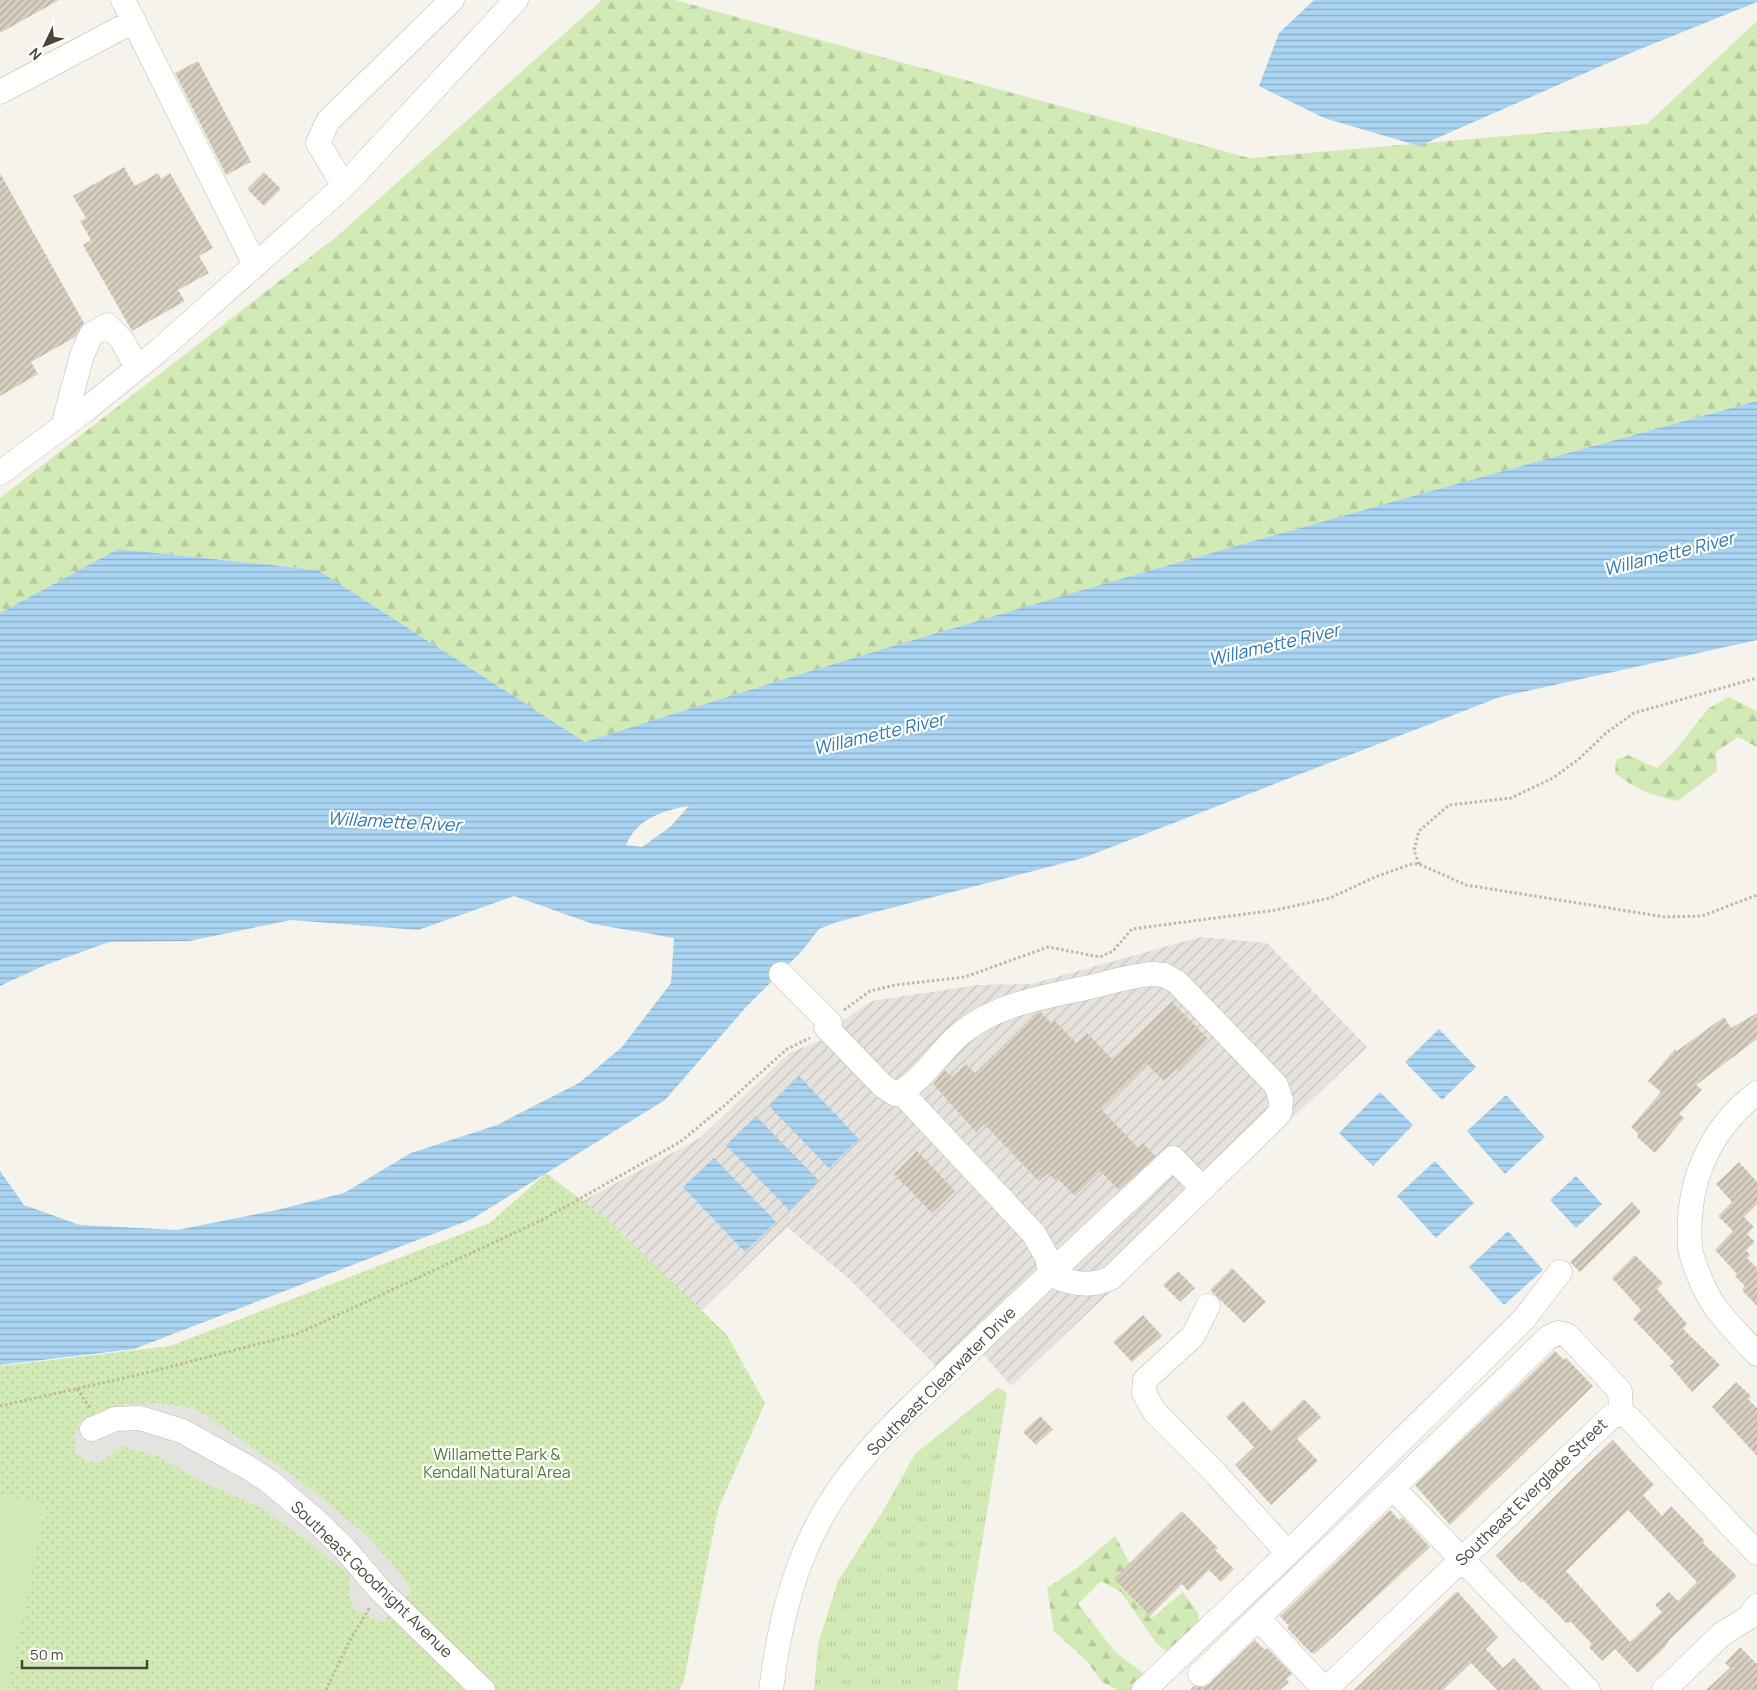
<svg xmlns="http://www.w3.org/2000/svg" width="1757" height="1690" viewBox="0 0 1757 1690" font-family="Manrope,sans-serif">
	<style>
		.industrial { fill: url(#industrial-furrows) }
		.grass { fill: url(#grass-tufts) }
		.forest { fill: url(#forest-firs) }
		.park { fill: url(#park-dots) }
		.pitch { fill: #d2eab5 }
		.parking { fill: #e5e3e0 }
		.water { fill: url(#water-rules); fill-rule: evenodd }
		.building { fill: url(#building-hatch); fill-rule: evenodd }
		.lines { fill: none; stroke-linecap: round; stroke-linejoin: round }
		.minor-casing { stroke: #c2bbae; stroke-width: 25 }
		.path { stroke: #c4b79f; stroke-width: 3; stroke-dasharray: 2.5 2.5; stroke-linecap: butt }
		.minor { stroke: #fff; stroke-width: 24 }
		.labels { text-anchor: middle; stroke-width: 4.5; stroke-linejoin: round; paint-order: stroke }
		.street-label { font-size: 16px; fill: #4b4439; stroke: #fff }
		.park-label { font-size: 16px; fill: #4a7f2a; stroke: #fff }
		.water-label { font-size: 18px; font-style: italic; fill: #2e7ab2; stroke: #fff }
	</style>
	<defs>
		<pattern id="industrial-furrows" width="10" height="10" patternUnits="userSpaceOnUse" patternTransform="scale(1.25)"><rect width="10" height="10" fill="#e6e2dd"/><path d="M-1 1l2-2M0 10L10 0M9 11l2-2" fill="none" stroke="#c7c3be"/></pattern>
		<pattern id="grass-tufts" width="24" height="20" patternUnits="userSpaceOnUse" patternTransform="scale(1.25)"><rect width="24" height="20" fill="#d2eab5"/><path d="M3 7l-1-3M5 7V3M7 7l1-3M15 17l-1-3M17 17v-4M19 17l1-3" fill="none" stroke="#b6ca9c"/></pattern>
		<pattern id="forest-firs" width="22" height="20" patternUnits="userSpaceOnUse" patternTransform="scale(1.25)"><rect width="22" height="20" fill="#d2eab5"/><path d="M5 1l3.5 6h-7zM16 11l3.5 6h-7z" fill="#b6ca9c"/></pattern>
		<pattern id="park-dots" width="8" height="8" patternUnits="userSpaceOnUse" patternTransform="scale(1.25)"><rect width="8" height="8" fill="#d2eab5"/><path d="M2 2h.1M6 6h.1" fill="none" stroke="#b6ca9c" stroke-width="1.8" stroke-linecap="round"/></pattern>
		<pattern id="water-rules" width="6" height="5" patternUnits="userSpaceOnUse" patternTransform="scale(1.25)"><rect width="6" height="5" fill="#a9d4f2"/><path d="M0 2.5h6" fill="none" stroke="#8caec5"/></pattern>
		<pattern id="building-hatch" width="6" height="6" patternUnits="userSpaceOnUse" patternTransform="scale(1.25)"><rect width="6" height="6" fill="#d8cfc1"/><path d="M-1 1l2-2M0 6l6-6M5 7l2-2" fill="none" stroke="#b1aa9e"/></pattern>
	</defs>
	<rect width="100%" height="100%" fill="#f6f3ec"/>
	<!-- industrial -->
	<path class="industrial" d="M1201,937l66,6 100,104 -356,339 -41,-47 -31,30 -91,-91 -61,-51 -106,103 -100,-128 119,-64 84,-80 7,-6 29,-11 22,-20 30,-20 105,-16 54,-1z"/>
	<!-- grass -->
	<path class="grass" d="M998,1387l9,6 -50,297h-143l4,-46 20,-63 45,-70 32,-57z"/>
	<!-- forest -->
	<path class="forest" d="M602,0h73l574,158 398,-34 110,-103v380c-392,108 -785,216 -1172,341l-267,-172 -200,-21 -118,64v-115l335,-260z
		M1728,697l29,14v36l-19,-10 -22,15 1,19 -39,30c-25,-5 -43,-12 -63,-28l1,-13 12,-5 29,13 16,-15 35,-44z
		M1115,1536l15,28 -16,15 36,37 2,2 31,-26 15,21 3,23 -24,23 -20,-15 -36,-52 -20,-11 -23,23 38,49 31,23 -5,14h-24l-16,-8 -15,-21 -33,-30 -7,-43 30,-20z"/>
	<!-- park -->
	<path class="park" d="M546,1173l62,47 119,115 38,68 -47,106 -34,171 -5,10h-679v-324l170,-20 320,-123z"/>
	<!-- pitch -->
	<path class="pitch" d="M0,1494l46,10 -39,186h-7z"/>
	<!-- parking -->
	<path class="parking" d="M157,1403l39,6 106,73 64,53 33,36 13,21 -29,30 -28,-12 -6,-14v-22l-85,-65 -64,-28 -42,-25 -36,-10 -19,15 -14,2 -13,-10 -1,-19 5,-11 23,-12 22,-7z"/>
	<!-- water -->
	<path class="water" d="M1314,0h443v2l-124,50 -214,94 -95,-28 -65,-32 20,-53z
		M1757,401v239l-257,57 -417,161 -246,64 -18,7 -18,23 -54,54 -82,94 -193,119 -338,130 -134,16v-194l24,34 56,20 97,5 100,-20 67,-17 67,-40 86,-28 82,-42 43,-36 49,-64 3,-45 -81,-14 -79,-28 -96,34 -127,-10 -102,21 -80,1 -66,24 -43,20v-373l118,-64 200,21 267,172c387,-125 780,-233 1172,-341zM689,806l-19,21 -28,20 -16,-2c11,-26 37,-35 63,-39z
		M1439,1029l37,38 -34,33 -37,-38z
		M799,1076l60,63 -30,29 -60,-62z
		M1380,1092l33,33 -40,41 -34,-33z
		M1506,1095l39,42 -40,37 -38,-43z
		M756,1116l63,65 -30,29 -63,-65z
		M714,1158l62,64 -31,30 -62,-65z
		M1435,1161l39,42 -38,35 -39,-42z
		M1576,1176l26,28 -26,24 -26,-28z
		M1508,1231l35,39 -39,35 -35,-38z"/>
	<!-- building -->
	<path class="building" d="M0,0h59l-59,33z
		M198,61l53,101 -25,13 -51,-102z
		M124,167l11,19 23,-13 3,6 9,-6 43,75 -14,8 10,17 -31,17 7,11 -53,30 -49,-86 8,-5 -11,-19 6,-3 -13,-22z
		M264,172l17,17 -17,17 -17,-17z
		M0,173l84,150 -9,14 -44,25 7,12 -38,22z
		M1172,1002l36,37 -30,32 -1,-2 -13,12 -17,-17 -46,45 37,39 5,-5 12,13 -36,34 -19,-19 -25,25 -18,-18 -2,2 -7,-7 -9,8 -55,-57 -8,8 -43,-48 12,-14 7,7 14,-13 9,9 62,-60 4,-1 11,12 3,-3 21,22 11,-10 25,26z
		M1757,1013v26l-61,46 6,5 -23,24 5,4 -29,35 -17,-15 -1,-6 -6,-5 30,-35 -13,-11 27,-32 2,2 47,-34 7,11z
		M917,1151l38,40 -23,22 -38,-39z
		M1739,1162l18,20v22l-13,13 10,10 -7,7 8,8 -9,8 4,5 -3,3 10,10v38l-15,-16 3,-4 -10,-10 2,-2 -22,-24 18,-19 -15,-15 14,-14 -16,-18z
		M1632,1202l9,10 -61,60 -10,-10z
		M1635,1255l28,28 -6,6 30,35 -4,5 37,36 -28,27 -22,-26 4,-4 -41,-43 8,-9 -29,-32z
		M1232,1268l34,34 -22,21 -34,-33z
		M1178,1271l17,17 -15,14 -17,-17z
		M1143,1315l19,21 -30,26 -19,-20z
		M1555,1351l9,9 2,-2 27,28 -143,139 -35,-40z
		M1736,1382l15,14 -3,3 9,9v48l-45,-49z
		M1304,1399l17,18 -24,22 21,22 -47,44 -36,-40 19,-18 -28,-30 17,-16 28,30z
		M1040,1416l13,13 -17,16 -13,-13z
		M1613,1440l41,45 -11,10 19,21 9,-10 34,35 -2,2 34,33 -67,63 -5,8 -27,26 -23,-24 -13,12 -13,-14 3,-3 -21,-22 -5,1 -24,-25 -1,1 -18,-18 -2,2 -25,-27 89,-90zM1628,1510l69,72 -19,19 -9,-9 -14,13 7,7 -32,30 -64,-71z
		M1390,1510l9,10 3,-3 28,30 -111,103 -5,4 -4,-2 -23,-24 2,-2 -9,-10z
		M1182,1511l36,37 -3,2 19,19 -13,13 -12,-12 -21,21 -6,-7 -32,32 -36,-37z
		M1457,1591l41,46 -12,12 17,19 11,-10 29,32h-46l-26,-27 -28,27h-89z
		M1255,1640l10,10 2,-2 25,26 -6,5 3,3 -9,8h-90l4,-4 9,1 6,-3z
		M1740,1647l17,17v26h-51l24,-22 -5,-5z"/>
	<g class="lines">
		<!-- minor casing -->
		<g class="minor-casing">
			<path id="minor" d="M123,0l132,265
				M0,92l134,-71
				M344,186l-26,-43 10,-22 124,-121
				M63,426l19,-71 9,-20 16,-10 15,15 15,28
				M0,473l84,-62 72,-58 188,-167 172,-186
				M781,974l49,49
				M826,1027l57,59 12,8c23,-7 45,-43 64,-59 36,-31 86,-38 131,-48 21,-5 43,-12 64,-13l10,1 13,7 99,103 5,15 -1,12 -5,6 -164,160c-21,10 -41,6 -61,-4
				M901,1092l133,142 13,23 3,17
				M1757,1093c-49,37 -71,91 -67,153 1,12 8,28 13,39 11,27 35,48 54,69
				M1208,1306l-15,30 -48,44 -1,13 10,18 63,64 71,78
				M92,1429l23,-10 25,-1 42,13 65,36 22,14 46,39 29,28 36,42 103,100
				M1393,1488l195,202
				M1258,1618l67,72
				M1200,1674l349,-337 9,-4 9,2 53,56 1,23
				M771,1690c7,-58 20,-118 49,-170 35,-65 92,-114 144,-164 69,-67 139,-132 209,-198l30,31
				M1144,1690l144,-137 236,-234 36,-47
				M1325,1690l287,-274 9,-2 8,4 128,135
				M1664,1690l58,-56 26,-16 9,-12"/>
		</g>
		<!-- path -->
		<path class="path" d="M1419,864l-5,-14 5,-19 30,-26 62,-7 42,-20 27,-20 26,-25 28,-20 123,-35
			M844,1010l26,-19 25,-6 70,-8 83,-30 52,10 13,-6 19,-22 144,-19 54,-12 45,-21 37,-13h7l47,21 199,32 37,-1 55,-21
			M77,1389l14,20
			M0,1406l146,-33 151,-39 245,-114 138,-78 45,-37 62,-56 23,-11
			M326,1690l24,-50 20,-33"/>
		<!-- minor -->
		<use href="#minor" class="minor"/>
	</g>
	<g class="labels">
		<!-- street labels -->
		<g class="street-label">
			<text transform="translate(941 1381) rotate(-45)" y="6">Southeast Clearwater Drive</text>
			<text transform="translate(1531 1492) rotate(-44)" y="6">Southeast Everglade Street</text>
			<text transform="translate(372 1579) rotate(44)" y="6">Southeast Goodnight Avenue</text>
		</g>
		<!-- park labels -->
		<g class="park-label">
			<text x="497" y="1460">Willamette Park &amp;<tspan x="497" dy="18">Kendall Natural Area</tspan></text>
		</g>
		<!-- water labels -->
		<g class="water-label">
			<text transform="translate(1669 554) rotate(-14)" y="6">Willamette River</text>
			<text transform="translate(1274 645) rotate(-13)" y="6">Willamette River</text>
			<text transform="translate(879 734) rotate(-13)" y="6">Willamette River</text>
			<text transform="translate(394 822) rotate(3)" y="6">Willamette River</text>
		</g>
	</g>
	<!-- north arrow -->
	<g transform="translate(45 45) rotate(227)" stroke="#ffffff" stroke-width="4" paint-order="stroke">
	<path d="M0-4L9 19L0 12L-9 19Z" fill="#4b4439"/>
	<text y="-8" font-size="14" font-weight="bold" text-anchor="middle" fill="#4b4439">N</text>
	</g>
	<!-- scale -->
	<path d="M22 1660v8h125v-8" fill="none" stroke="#4b4439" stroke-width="2.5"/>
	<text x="30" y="1660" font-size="15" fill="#4b4439" stroke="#ffffff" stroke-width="4" paint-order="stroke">50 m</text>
</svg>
